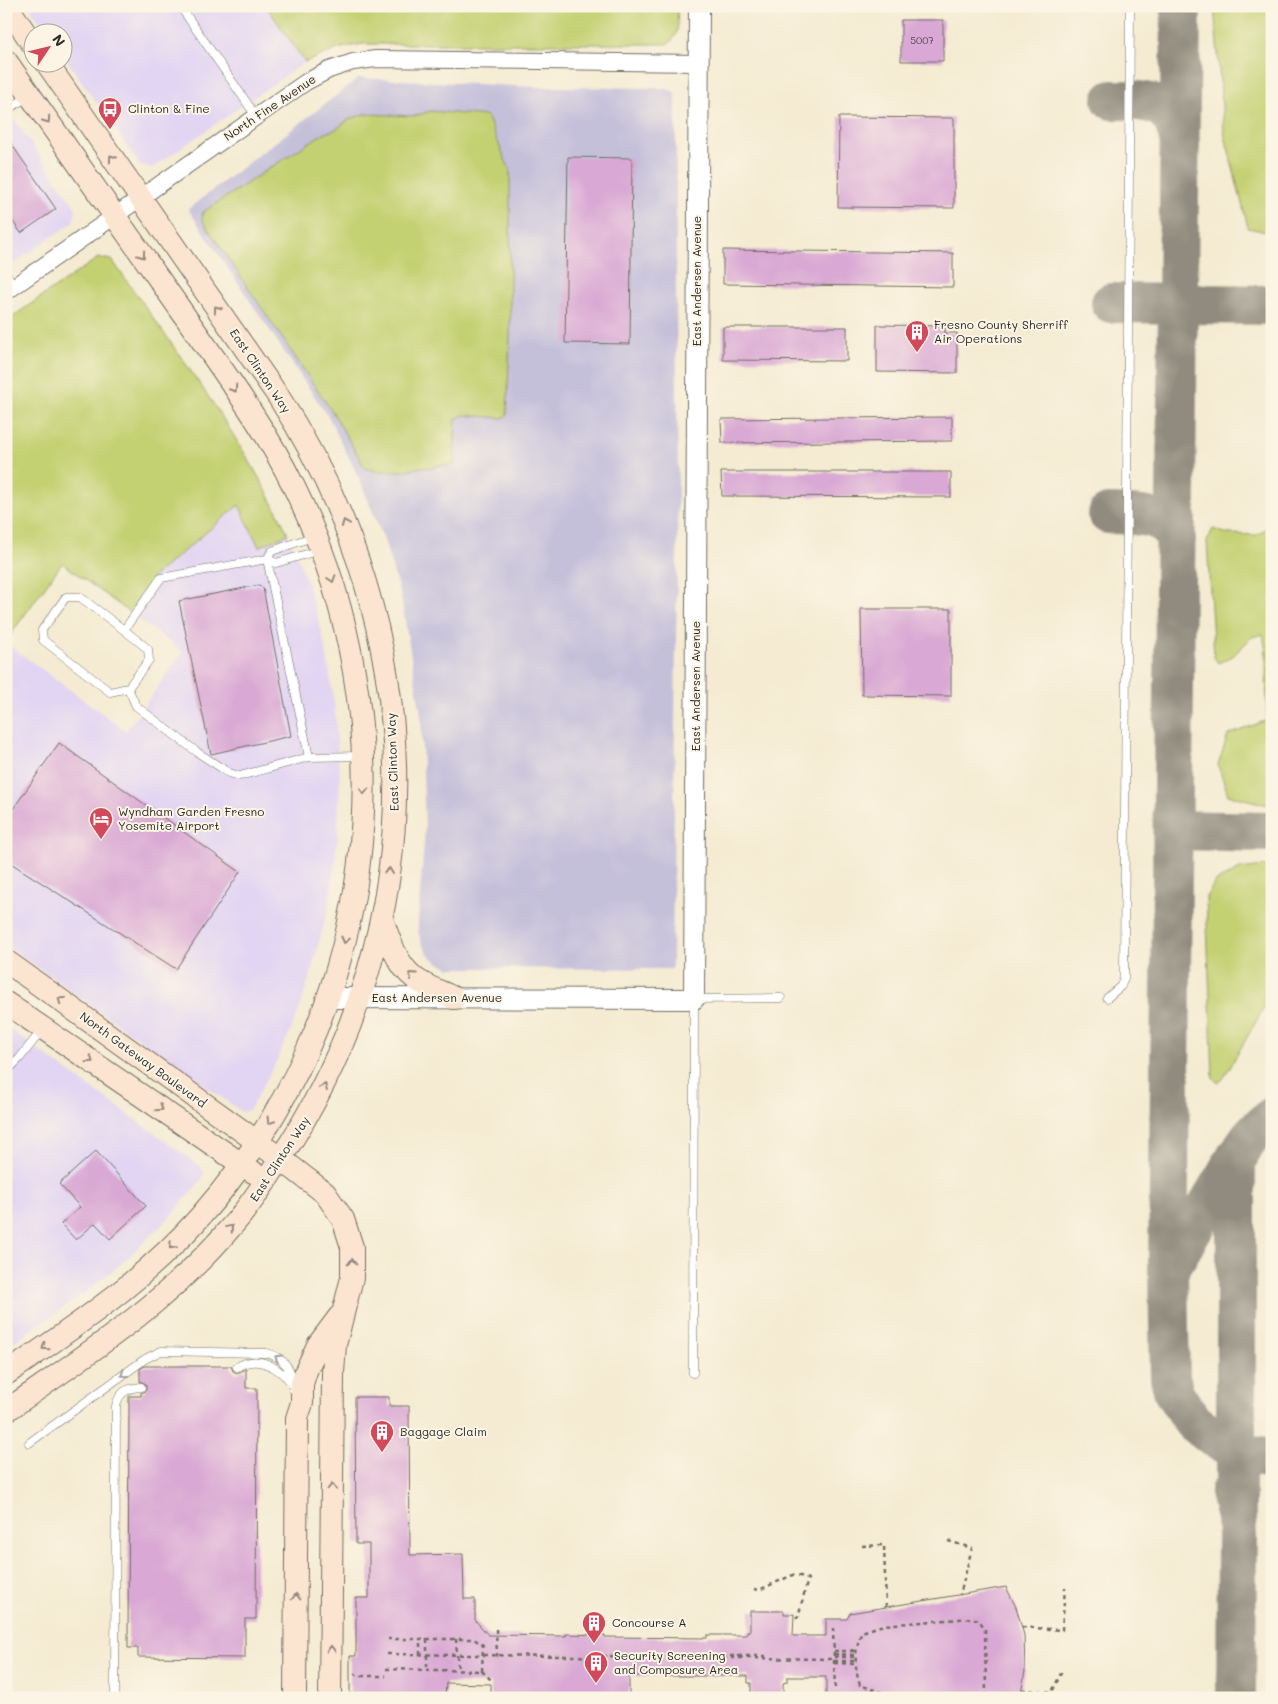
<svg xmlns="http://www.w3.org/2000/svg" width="1278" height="1704" viewBox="0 0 1278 1704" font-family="Mali,sans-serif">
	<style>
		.built { fill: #e2d4f3 }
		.industrial { fill: #c5c0da }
		.green { fill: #c4d173; stroke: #787e4f }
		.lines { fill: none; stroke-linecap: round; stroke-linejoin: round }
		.taxiway { stroke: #908b7e; stroke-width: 40 }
		.building { fill: #d9a8d4 }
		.service-casing { stroke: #716e65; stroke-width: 9 }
		.minor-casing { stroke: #716e65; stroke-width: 18 }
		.tertiary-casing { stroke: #716e65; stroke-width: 22 }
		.secondary-casing { stroke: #716e65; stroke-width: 24 }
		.path { stroke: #716e65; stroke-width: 2.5; stroke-dasharray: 4 4; stroke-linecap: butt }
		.service { stroke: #fff; stroke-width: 8 }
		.minor { stroke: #fff; stroke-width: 16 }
		.tertiary { stroke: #fff; stroke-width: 20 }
		.secondary { stroke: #fce5d0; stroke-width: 22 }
		.oneway { stroke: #94887e }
		.oneway2 { stroke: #a0a0a0 }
		.labels { text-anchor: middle; stroke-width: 4; stroke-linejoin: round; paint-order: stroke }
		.number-label { font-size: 10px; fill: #564a55 }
		.street-label { font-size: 12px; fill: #2b2b2b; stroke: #fcf5e5 }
		.poi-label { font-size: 12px; fill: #2b2b2b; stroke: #fcf5e5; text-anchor: start }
	</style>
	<rect width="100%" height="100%" fill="#fcf5e5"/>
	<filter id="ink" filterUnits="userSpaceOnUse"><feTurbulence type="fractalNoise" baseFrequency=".02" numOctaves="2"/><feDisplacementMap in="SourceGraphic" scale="10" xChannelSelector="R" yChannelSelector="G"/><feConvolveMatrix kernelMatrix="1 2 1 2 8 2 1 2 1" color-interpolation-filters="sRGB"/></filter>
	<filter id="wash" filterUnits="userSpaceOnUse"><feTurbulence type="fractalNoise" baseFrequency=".0096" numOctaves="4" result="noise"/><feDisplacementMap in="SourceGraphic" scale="20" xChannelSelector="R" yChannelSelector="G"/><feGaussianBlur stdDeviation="1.12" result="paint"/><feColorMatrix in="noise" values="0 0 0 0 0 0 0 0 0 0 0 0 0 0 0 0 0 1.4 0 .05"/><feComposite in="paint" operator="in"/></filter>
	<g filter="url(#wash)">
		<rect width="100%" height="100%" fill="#f4ebd2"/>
		<!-- built -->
		<path class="built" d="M33,6h234l38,56 -153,106 -12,-3 -77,-110 -1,-23h-15l-15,-21z
			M6,108l70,100 -3,14 -67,47z
			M239,504l20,43 29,-13 17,43 15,48 7,32 7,44 6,77 -3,66 -4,33 -6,35 -17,64 -14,42 -18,40 -28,51 -8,3 -236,-167v-302l120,88 57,-79 -54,-40 24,-35z
			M6,1027l194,139 4,7 -3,7 -30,36 -48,46 -38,31 -79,54z"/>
		<!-- industrial -->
		<path class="industrial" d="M359,78l175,9 131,1 9,4 2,4v196l2,189 -6,488 -221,-1 -12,-5 -10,-8 -7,-11 -4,-13v-10l7,-93 -4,-113 -20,-118 -17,-57 -25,-62 -30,-60 -141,-209z"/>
		<!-- green -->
		<path class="green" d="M266,6h411c0,14 5,32 -11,38h-303l-22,4 -36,14z
			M1214,6h58v227l-24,-5 -24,-96z
			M431,111l56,5 23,55v165l-3,80 -5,2 -39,-3 -7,4 -2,45 -6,2 -8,-1 -9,3 -9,-1 -18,4h-29l-10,-3 -32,-55 -131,-193 1,-8 116,-76 17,-7 12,-9 16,-6 51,2z
			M98,258l14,2c62,89 130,175 176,274l-29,13 -20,-42 -86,72 -24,35 -67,-49 -56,78v-320z
			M1272,524v282l-44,-11 -10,-30 10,-30 39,-15 -1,-68 -3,-18 -11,3 -19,19 -15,7 -4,-6 -7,-116 6,-12 15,5 29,1z
			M1272,865v129l-49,85 -5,4 -5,-5 -7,-181 9,-15 25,-13z"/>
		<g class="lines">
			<!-- taxiway -->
			<path class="taxiway" d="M1181,6l-13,1266 2,106 4,15 18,28 44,32 36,6
				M1112,100c39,0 63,1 68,47
				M1111,303l161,2
				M1108,514c24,1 58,-2 68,26
				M1173,830l99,2
				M1169,1270l67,-113
				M1230,1492l6,25 1,19 -1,162
				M1236,1517v-350c2,-20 19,-38 36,-50"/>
		</g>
		<g id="blocks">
			<!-- building -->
			<path class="building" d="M901,20h42v41h-42z
				M839,117l115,1v90l-116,-1z
				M6,136l50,73 -35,24 -15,-21z
				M568,157l64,1 -2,186 -65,-1z
				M723,250l230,3v34l-230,-3z
				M877,325l68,1v7h12v40l-80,-1z
				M723,327h124v34l-124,-1z
				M952,417v24l-230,2 -1,-24z
				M721,472h230v25l-229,-1z
				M259,585l4,3 28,148 -80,18 -32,-153z
				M861,609h90v87l-89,-1z
				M59,743l181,129 -64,97 -170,-109v-41z
				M96,1151l50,55 -36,33 -15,-16 -19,17 -15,-16 19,-17 -21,-23z
				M145,1366h86l2,5 4,2 9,-4v19h11l-1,231h-11v39l-107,-1v-9h-10l1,-252h12v-3l5,-3v-6l-6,-3v-12z
				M355,1397h34v9h20l1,149 53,-1 1,45h11v21l13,15 78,1v-2l39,1v2l102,1v-3h40v-4h3v-20h34v3h10l-1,22h33v-17h21l3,-6 156,-26 10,20 8,28 1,36 -5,27h-173l-1,-3h-20v-18h-39v5l-4,1v15h-32v-15h-3v-7h-119v22h-138v-14l-45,-1 -1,15h-95v-42h6v-58h13v-54h-13z"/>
		</g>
	</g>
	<g filter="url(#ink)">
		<use href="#blocks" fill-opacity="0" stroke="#716e65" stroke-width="1"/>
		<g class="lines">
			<!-- service casing -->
			<g class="service-casing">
				<path id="service" d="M180,6l76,110
					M6,111l21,-14
					M6,274l9,12
					M312,537l-40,14 -5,8 9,4 41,-12
					M124,630l24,19 1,11 -21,28 -18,4 -67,-52 -1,-10 24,-33h14l44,33 37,-52 106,-19 42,198 50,-1
					M128,688l8,18 61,46 32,21 11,3 69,-19
					M1107,998l14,-12 3,-8 6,-972
					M6,1072l13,-13 23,-29
					M237,1367c21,-13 40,0 54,15
					M693,1373l1,-374 87,-1
					M29,1443l116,-84 16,-8 106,2c18,5 26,18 26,36
					M115,1698l1,-292c3,-14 11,-18 25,-19"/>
			</g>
			<!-- minor casing -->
			<g class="minor-casing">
				<path id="minor" d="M6,292l300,-210 23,-12 24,-8 23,-3 323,4"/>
			</g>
			<!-- tertiary casing -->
			<g class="tertiary-casing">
				<path id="tertiary" d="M328,998l366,1 5,-993"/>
			</g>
			<!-- secondary casing -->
			<g class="secondary-casing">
				<path id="secondary" d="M7,6l25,37
					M6,61c58,83 116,166 174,248 39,57 83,114 113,176 120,242 86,530 -94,733 -56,63 -124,109 -193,156
					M382,919c9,25 16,51 40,64 10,6 22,10 32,15
					M6,961l275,198 44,34 18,26 9,28v31l-17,67 -2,28 -3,325
					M6,1003l247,169
					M6,1411c80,-56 162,-109 225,-184 19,-21 34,-44 49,-68 157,-236 151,-526 -2,-763l-232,-334
					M295,1698l2,-280 5,-15v-19l4,-13 12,-26 21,-28"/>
			</g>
			<!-- path -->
			<path class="path" d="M948,1541l24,7 -12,47
				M862,1546l22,-1 2,62
				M754,1589l5,1 36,-16 13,5 -10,38h-4
				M1022,1627l40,3 3,-42
				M833,1628l2,63
				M496,1629l1,27h2
				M427,1639v31
				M456,1639l2,32
				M834,1651h18v-3v3h4
				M387,1654l447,5
				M834,1654l22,1
				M420,1655v-16
				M602,1656h167
				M834,1657h22
				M834,1661h22
				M834,1663l22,1
				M386,1669l96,2 1,-26 -9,-6h-86
				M482,1671l9,9
				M354,1673l4,3h28
				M1022,1690l30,2 11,-23
				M898,1698l-38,-13c-6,-17 -6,-36 2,-53l21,-7 89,-7 7,2 6,9 1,65 -2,4"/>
			<!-- service -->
			<use href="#service" class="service"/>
			<!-- minor -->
			<use href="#minor" class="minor"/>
			<!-- tertiary -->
			<use href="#tertiary" class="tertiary"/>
			<!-- secondary -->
			<use href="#secondary" class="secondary"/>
		</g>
		<!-- one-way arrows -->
		<defs><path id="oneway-chevron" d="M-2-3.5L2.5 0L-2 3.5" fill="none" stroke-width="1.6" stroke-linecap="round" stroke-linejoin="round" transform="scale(1.25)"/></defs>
		<g class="oneway">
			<use href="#oneway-chevron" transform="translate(47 120) rotate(55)"/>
			<use href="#oneway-chevron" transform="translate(112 158) rotate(-125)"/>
			<use href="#oneway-chevron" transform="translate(142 255) rotate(55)"/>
			<use href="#oneway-chevron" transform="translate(217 309) rotate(-125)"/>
			<use href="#oneway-chevron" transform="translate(234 389) rotate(57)"/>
			<use href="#oneway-chevron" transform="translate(345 523) rotate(-112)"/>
			<use href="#oneway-chevron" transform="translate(332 579) rotate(72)"/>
			<use href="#oneway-chevron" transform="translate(364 791) rotate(91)"/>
			<use href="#oneway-chevron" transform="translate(389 871) rotate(-83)"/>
			<use href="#oneway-chevron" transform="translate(345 940) rotate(104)"/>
			<use href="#oneway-chevron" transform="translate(412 975) rotate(-138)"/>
			<use href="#oneway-chevron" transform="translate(61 1000) rotate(-144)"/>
			<use href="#oneway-chevron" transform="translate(90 1060) rotate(34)"/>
			<use href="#oneway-chevron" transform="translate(324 1087) rotate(-65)"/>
			<use href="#oneway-chevron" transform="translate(160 1108) rotate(34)"/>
			<use href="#oneway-chevron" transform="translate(270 1121) rotate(122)"/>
			<use href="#oneway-chevron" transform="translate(230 1228) rotate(-50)"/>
			<use href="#oneway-chevron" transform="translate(172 1246) rotate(135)"/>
			<use href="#oneway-chevron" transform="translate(352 1262) rotate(-90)"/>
			<use href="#oneway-chevron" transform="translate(45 1347) rotate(145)"/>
			<use href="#oneway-chevron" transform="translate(332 1487) rotate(-89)"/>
			<use href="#oneway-chevron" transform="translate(296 1597) rotate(-90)"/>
			<use href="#oneway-chevron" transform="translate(331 1649) rotate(-90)"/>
		</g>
		<g class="oneway2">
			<use href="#oneway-chevron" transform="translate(278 1358) rotate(-148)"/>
			<use href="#oneway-chevron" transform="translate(124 1374) rotate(144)"/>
		</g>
	</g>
	<!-- icons -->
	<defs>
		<g id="bus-pin" transform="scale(1.25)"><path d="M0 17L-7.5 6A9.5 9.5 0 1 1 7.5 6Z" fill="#d1495b" stroke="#fcf5e5"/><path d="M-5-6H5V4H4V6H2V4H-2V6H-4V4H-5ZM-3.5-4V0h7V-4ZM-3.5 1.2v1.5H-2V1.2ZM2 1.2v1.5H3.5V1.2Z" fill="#fff"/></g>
		<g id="building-pin" transform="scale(1.25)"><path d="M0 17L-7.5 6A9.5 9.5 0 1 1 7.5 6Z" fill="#d1495b" stroke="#fcf5e5"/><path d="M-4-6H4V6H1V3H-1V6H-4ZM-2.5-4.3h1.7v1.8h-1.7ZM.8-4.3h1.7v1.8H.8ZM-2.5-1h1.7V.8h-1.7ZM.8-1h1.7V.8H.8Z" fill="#fff"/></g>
		<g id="hotel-pin" transform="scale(1.25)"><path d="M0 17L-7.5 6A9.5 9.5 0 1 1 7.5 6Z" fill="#d1495b" stroke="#fcf5e5"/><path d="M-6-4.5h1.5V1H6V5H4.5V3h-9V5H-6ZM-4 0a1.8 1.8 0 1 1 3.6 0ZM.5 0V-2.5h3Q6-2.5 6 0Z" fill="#fff"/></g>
	</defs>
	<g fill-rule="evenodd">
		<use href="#bus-pin" x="110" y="109"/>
		<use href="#building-pin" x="917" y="332"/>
		<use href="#hotel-pin" x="101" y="819"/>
		<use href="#building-pin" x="382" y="1432"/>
		<use href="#building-pin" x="594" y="1623"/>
		<use href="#building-pin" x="596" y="1663"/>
	</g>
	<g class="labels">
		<!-- number labels -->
		<g class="number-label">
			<text x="922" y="44">5007</text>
		</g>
		<!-- street labels -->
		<g class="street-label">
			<text transform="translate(270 108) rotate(-34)" y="4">North Fine Avenue</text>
			<text transform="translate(697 281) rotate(-90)" y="4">East Andersen Avenue</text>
			<text transform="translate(260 371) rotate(56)" y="4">East Clinton Way</text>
			<text transform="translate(696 686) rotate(-90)" y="4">East Andersen Avenue</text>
			<text transform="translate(393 762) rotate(-92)" y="4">East Clinton Way</text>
			<text x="437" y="1002">East Andersen Avenue</text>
			<text transform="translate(143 1060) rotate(36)" y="4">North Gateway Boulevard</text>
			<text transform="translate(280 1159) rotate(-57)" y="4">East Clinton Way</text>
		</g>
		<!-- poi labels -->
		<g class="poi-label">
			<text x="128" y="113">Clinton &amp; Fine</text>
			<text x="934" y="329">Fresno County Sherriff<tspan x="934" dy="14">Air Operations</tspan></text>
			<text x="118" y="816">Wyndham Garden Fresno<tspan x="118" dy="14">Yosemite Airport</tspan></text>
			<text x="400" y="1436">Baggage Claim</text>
			<text x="612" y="1627">Concourse A</text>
			<text x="614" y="1660">Security Screening<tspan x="614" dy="14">and Composure Area</tspan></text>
		</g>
	</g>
	<!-- margin -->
	<rect width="1278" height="1704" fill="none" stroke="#fcf5e5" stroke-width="25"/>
	<!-- north arrow -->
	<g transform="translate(48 48) rotate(55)"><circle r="24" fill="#fcf5e5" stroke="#a8a49b"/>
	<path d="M0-4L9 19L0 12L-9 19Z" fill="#d1495b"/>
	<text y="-8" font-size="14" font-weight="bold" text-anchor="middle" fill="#2b2b2b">N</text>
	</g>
</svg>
